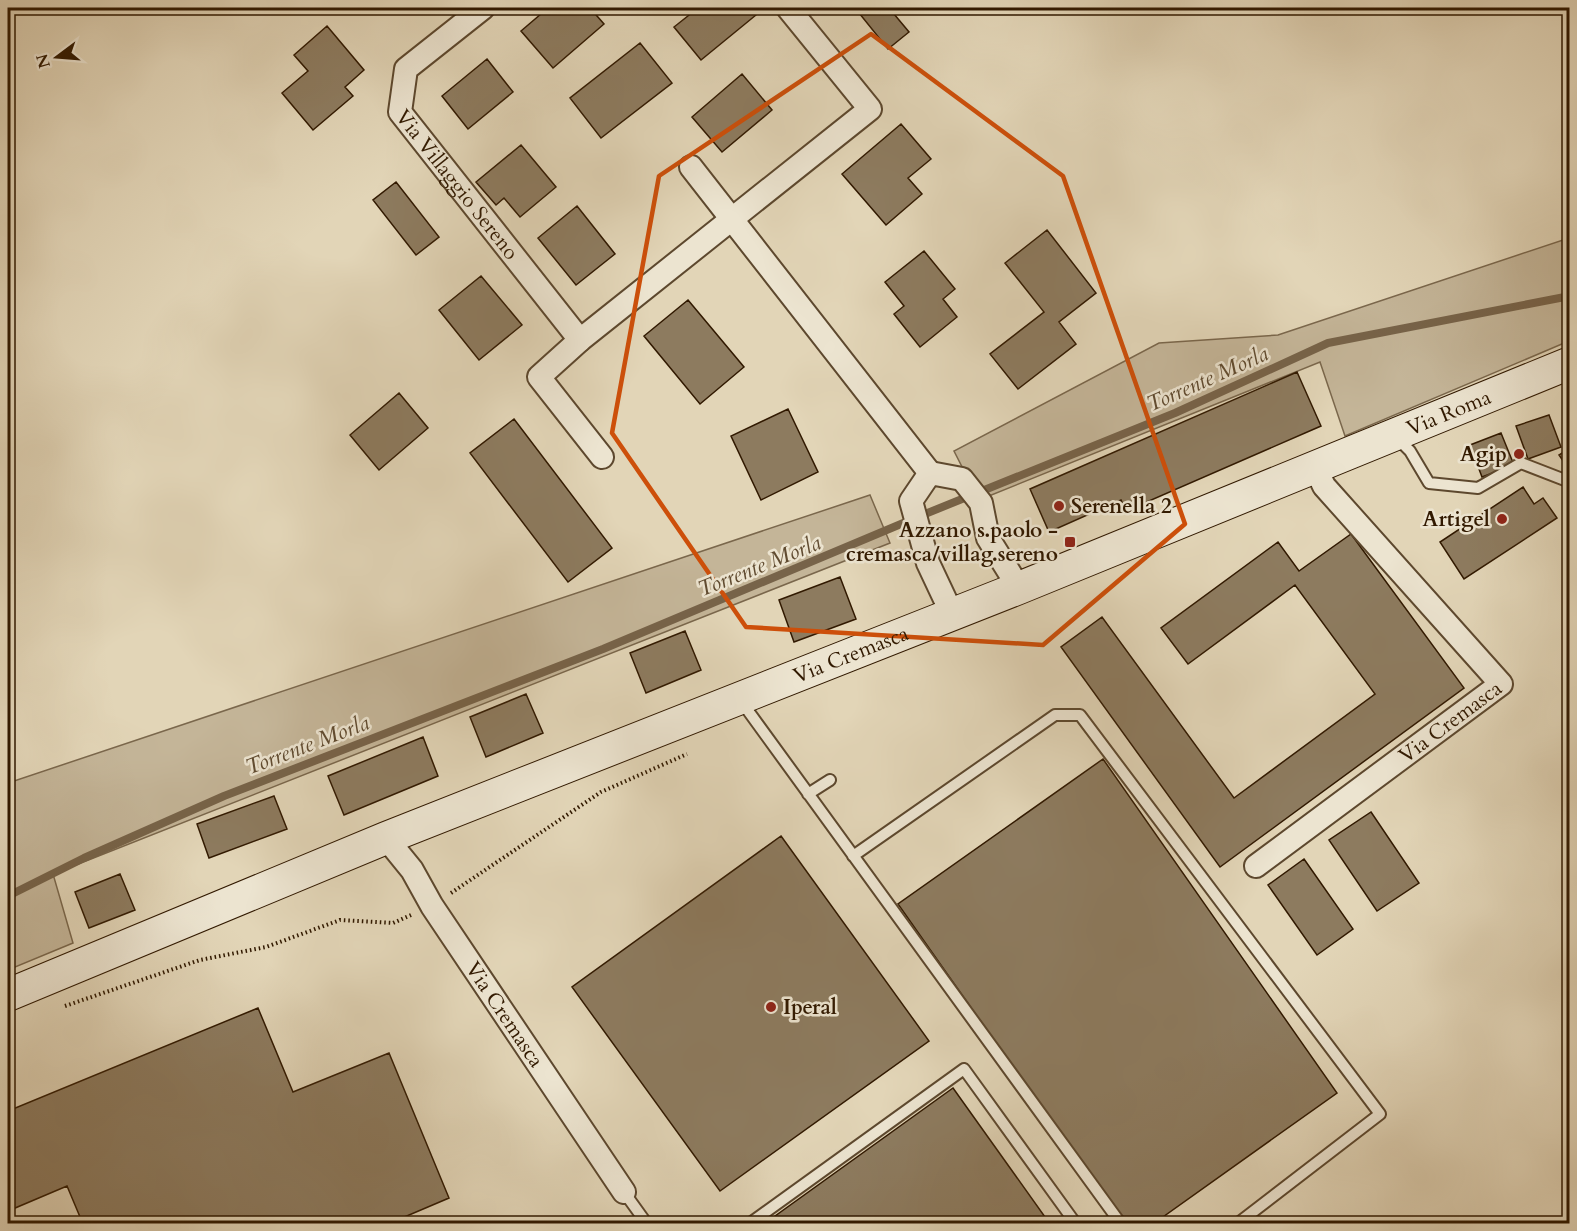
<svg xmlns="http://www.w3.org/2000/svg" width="1577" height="1231" viewBox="0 0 1577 1231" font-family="Cardo,serif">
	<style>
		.green { fill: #c4b598; stroke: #7a674c; stroke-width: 1.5 }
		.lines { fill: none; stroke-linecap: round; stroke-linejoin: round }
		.stream { stroke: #776349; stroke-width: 8 }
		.building { fill: #8d7b5f; stroke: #311900; stroke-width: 1.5 }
		.lane-casing { stroke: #5d482e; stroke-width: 14 }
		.street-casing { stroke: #5d482e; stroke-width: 26 }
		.secondary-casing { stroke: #311900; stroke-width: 34 }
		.path { stroke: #311900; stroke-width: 4; stroke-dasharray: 1.5 3; stroke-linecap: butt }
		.lane { stroke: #ece4d0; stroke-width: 10 }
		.street { stroke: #ece4d0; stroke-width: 22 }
		.secondary { stroke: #ece4d0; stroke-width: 32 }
		.marked { fill: none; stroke: #cd4f0a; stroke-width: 4.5; stroke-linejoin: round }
		.poi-dot { fill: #8f2418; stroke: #ece4d0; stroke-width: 2 }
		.labels { text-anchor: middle; stroke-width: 5; stroke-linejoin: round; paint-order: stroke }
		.street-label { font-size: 21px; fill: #311900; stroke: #ece4d0 }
		.poi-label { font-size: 21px; font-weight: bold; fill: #311900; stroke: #ece4d0; text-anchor: end }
		.water-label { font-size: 22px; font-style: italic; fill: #604b30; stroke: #ece4d0 }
	</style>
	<rect width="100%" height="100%" fill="#e2d5b7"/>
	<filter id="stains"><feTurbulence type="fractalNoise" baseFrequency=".00333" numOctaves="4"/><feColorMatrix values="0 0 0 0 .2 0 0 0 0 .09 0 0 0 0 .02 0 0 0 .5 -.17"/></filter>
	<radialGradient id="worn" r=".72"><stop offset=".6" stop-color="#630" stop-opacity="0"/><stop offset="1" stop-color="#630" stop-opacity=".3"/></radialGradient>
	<!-- green -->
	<path class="green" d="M1569,238v103l-224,95 -25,-74 -341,138 -25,-49 205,-108 119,-8z
		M870,495l20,48 -837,331 20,69 -65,27v-187z"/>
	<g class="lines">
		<!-- stream -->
		<path class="stream" d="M8,896l76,-38 140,-62 379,-147 317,-133 255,-103 153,-70 242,-47"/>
	</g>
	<!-- building -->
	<path class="building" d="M548,8h42l14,16 -51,44 -32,-37z
		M698,8h52l6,7 -55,45 -27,-33z
		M855,8h34l20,24 -21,17z
		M327,26l37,44 -19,17 8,9 -40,34 -31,-37 26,-22 -14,-16z
		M640,43l32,40 -71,55 -31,-40z
		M487,59l26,33 -45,37 -26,-33z
		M742,74l30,36 -50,42 -30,-35z
		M901,124l30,35 -23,19 14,16 -36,31 -44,-51z
		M521,145l35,42 -36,30 -16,-19 -8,7 -20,-23z
		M396,182l43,55 -23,18 -43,-55z
		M577,206l38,48 -39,31 -38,-47z
		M1047,230l49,63 -37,29 17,22 -58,45 -28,-35 54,-42 -39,-49z
		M924,251l31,38 -12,10 14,18 -37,30 -26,-33 10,-8 -19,-24z
		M481,276l41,49 -43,35 -40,-50z
		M688,300l56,67 -44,37 -56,-68z
		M1297,372l24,54 -195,85 -5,-11 -72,32 -19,-43z
		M399,393l29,35 -49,42 -29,-35z
		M788,409l30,63 -57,28 -30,-64z
		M1549,415l12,32 -33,12 -12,-33z
		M514,419l98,129 -44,34 -98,-129z
		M1501,433l13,32 -32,12 -12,-32z
		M1570,448v23l-11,-16z
		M1523,487l11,17 9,-6 14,20 -93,61 -24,-37z
		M1351,534l113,154 -244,179 -159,-220 41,-30 132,181 141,-104 -80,-109 -107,79 -27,-36 117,-86 21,29z
		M840,577l16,42 -62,23 -15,-42z
		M685,631l16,39 -55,23 -16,-40z
		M526,694l17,39 -57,24 -16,-40z
		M423,737l15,39 -94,39 -16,-39z
		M1103,759l234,334 -184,131h-30l-225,-320z
		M274,796l13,33 -78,29 -12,-34z
		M1371,812l48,71 -42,28 -48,-71z
		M781,836l148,205 -209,150 -148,-204z
		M1304,859l49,70 -36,26 -49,-70z
		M120,874l15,36 -46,18 -14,-36z
		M258,1008l35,84 96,-39 60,145 -61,26h-305l-16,-38 -59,25v-100z
		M953,1088l97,136h-286z"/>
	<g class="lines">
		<!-- lane casing -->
		<g class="lane-casing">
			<path id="lane" d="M1397,438l13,13 19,32 49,5 43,-25 49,19
				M741,701l380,523
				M808,794l22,-14
				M853,856l202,-141h25l300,399 -143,110
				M624,1192l23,32
				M749,1224l215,-155 112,155"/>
		</g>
		<!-- street casing -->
		<g class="street-casing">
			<g id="street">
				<path id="s1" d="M483,8l-77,61 -6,43 180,228"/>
				<path d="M691,167l239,306"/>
				<path d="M602,457l-63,-80 41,-37 290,-231 -82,-101"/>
				<path d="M952,614l-24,-51 -17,-62 19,-28 32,6 19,24 7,35 31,50"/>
				<path id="s2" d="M386,838l26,32 20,36 192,286"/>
				<path id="s3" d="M1256,866l245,-182 -177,-198 -9,-19"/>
			</g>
		</g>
		<!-- secondary casing -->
		<g class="secondary-casing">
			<g id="secondary">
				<path id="s4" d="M8,995l378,-157 633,-250 551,-225"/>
			</g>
		</g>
		<!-- path -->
		<path class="path" d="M451,893l150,-101 86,-38
			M65,1006l135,-46 66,-13 74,-27 53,3 18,-8"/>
		<!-- lane -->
		<use href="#lane" class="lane"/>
		<!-- street -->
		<use href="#street" class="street"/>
		<!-- secondary -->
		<use href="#secondary" class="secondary"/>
	</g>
	<!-- marked area -->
	<path class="marked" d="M871,34l192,142 122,348 -142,121 -297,-18 -134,-194 47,-257z"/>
	<!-- markers -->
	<g class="poi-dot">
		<circle cx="1519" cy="454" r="6"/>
		<circle cx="1059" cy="506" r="6"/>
		<circle cx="1502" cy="519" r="6"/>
		<rect x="1064" y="536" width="12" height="12" rx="3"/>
		<circle cx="771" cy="1007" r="6"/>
	</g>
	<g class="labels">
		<!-- street labels -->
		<g class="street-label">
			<text dy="7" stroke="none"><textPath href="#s1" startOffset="234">Via Villaggio Sereno</textPath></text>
			<text dy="7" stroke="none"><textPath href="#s4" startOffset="1554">Via Roma</textPath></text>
			<text dy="7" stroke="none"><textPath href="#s4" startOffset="909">Via Cremasca</textPath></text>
			<text dy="7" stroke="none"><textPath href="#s3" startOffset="242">Via Cremasca</textPath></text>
			<text dy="7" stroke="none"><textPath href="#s2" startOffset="213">Via Cremasca</textPath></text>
		</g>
		<!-- poi labels -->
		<g class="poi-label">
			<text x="1507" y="461">Agip</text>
			<text x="1071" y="513" text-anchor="start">Serenella 2</text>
			<text x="1490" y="526">Artigel</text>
			<text x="1058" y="537">Azzano s.paolo -<tspan x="1058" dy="24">cremasca/villag.sereno</tspan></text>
			<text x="783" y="1014" text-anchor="start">Iperal</text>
		</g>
		<!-- water labels -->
		<g class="water-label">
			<text transform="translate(1207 378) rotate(-24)" y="8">Torrente Morla</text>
			<text transform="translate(759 565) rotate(-22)" y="8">Torrente Morla</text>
			<text transform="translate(307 744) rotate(-21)" y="8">Torrente Morla</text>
		</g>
	</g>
	<!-- margin -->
	<rect width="1577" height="1231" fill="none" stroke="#e2d5b7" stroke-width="30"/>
	<rect x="9" y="9" width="1559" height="1213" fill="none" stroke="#311900" stroke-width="3"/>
	<rect x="15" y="15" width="1547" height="1201" fill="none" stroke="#311900" stroke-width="1.5"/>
	<!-- north arrow -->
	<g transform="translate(57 57) rotate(254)" stroke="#ece4d0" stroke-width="4.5" paint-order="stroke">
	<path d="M0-4.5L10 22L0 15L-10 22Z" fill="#311900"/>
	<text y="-9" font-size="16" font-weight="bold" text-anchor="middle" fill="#311900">N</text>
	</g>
	<rect width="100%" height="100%" filter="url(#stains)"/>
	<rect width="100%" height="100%" fill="url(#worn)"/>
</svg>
